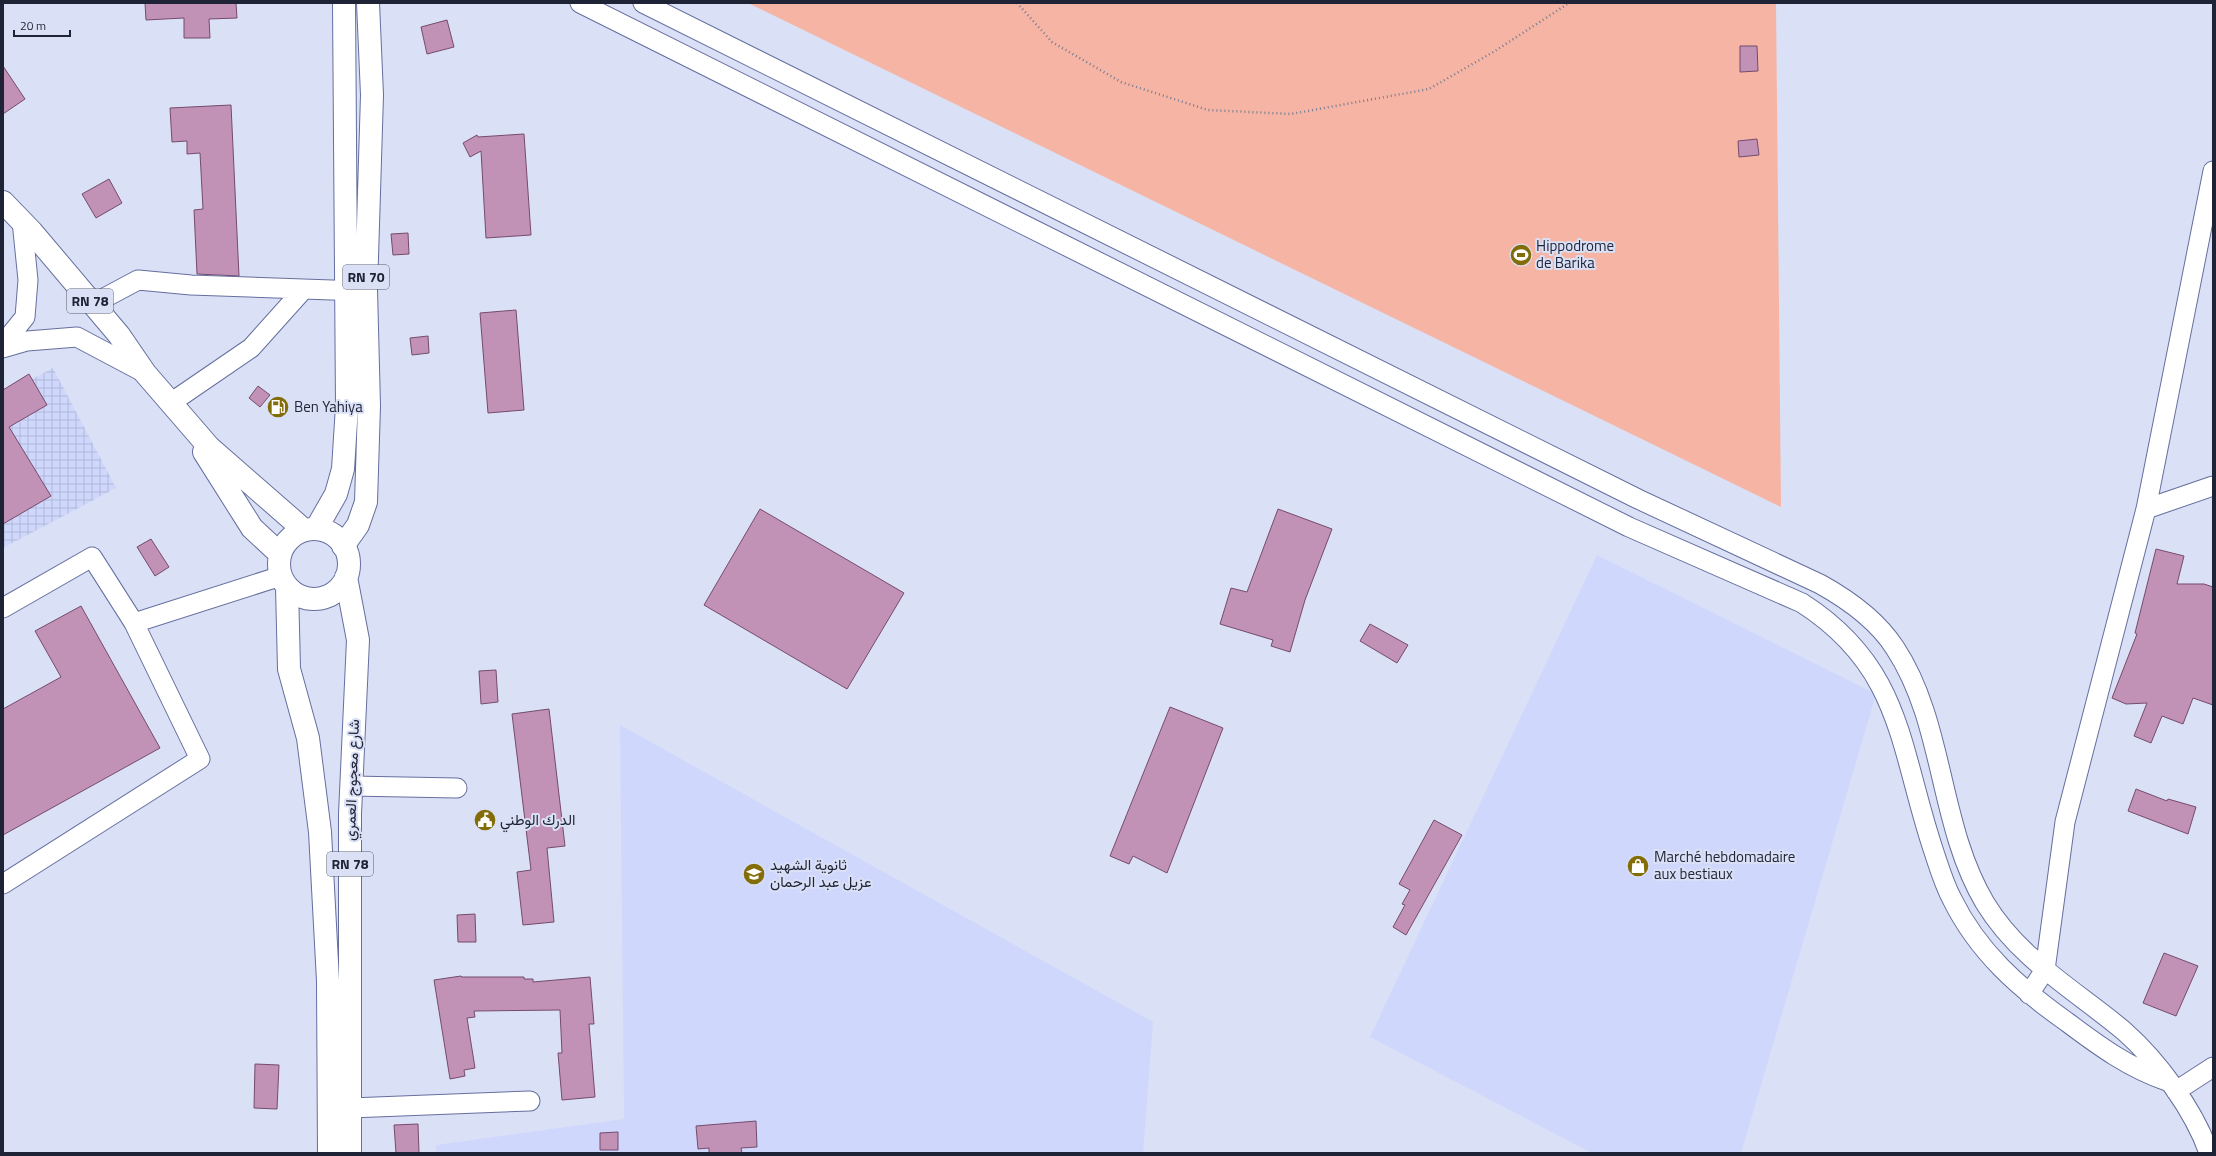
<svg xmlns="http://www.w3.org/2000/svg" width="2216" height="1156" viewBox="0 0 2216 1156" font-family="'Titillium Web',Vazirmatn,sans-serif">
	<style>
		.built { fill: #cfd8fc }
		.industrial { fill: url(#industrial-grid) }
		.green { fill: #f6b4a4 }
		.building { fill: #c192b6; stroke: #754b6d }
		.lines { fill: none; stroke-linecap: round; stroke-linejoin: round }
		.minor-casing { stroke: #656f9f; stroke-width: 21 }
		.major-casing { stroke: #656f9f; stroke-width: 24 }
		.path { stroke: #777c90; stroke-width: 2.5; stroke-dasharray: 1 3; stroke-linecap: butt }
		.minor { stroke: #fff; stroke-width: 19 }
		.major { stroke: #fff; stroke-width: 22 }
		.labels { text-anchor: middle; stroke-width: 4; stroke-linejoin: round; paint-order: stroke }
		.shield { fill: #dae0f5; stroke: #575c6f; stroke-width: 1 }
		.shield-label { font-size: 14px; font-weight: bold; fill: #1f2336 }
		.poi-label { font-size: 15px; fill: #1f2336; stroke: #dae0f5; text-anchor: start }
		.street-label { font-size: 15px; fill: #1f2336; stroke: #dae0f5 }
	</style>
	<defs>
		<pattern id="industrial-grid" width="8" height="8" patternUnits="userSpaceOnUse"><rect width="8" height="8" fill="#cfd8fc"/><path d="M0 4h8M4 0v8" fill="none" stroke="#b1b9d9"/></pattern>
	</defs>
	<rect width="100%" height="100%" fill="#dae0f5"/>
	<!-- built -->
	<path class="built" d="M1597,555l279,139 -135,459h-149l-222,-116z
		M620,725l533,297 -10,131h-707v-8l188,-26z"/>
	<!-- industrial -->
	<path class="industrial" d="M53,368l63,120 -113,60v-154z"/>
	<!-- green -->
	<path class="green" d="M748,3h1028l5,504z"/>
	<!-- building -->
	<path class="building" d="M145,3h91l1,15 -28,1 1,19h-26v-20l-38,2z
		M447,20l7,27 -27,7 -6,-27z
		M1740,46h17l1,25 -18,1z
		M3,66l22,33 -22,15z
		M231,105l8,171 -42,-2 -3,-64 9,-1 -3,-56 -13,1v-13l-15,1 -2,-34z
		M524,134l7,101 -45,3 -5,-87 -11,6 -7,-14 14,-8 1,2z
		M1757,139l2,16 -20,2 -1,-16z
		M109,179l13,24 -26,15 -14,-24z
		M408,233l1,21 -16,1 -2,-21z
		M516,310l8,100 -36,3 -8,-100z
		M428,336l1,17 -17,2 -2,-17z
		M29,374l18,31 -38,22 42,69 -48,28v-134z
		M258,386l12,9 -10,12 -11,-9z
		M760,509l144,84 -57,96 -143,-84z
		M1278,509l54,20 -27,71 -15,52 -19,-6 2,-6 -53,-16 11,-36 16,4z
		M151,539l18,28 -14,9 -18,-29z
		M2156,549l28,7 -7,28h27l9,3v118l-20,-7 -10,26 -21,-8 -11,27 -17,-7 13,-33 -21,1 -14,-6 25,-64 -2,-1z
		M81,606l79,142 -157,87v-126l58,-32 -26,-46z
		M1370,624l38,21 -11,18 -37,-22z
		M496,670l2,32 -17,2 -2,-33z
		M1170,707l53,21 -56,145 -34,-17 -4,8 -19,-8z
		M549,709l16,137 -18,2 7,74 -31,3 -6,-53 14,-2 -19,-156z
		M2136,789l31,12 1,-2 28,8 -8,27 -60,-23z
		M1434,820l28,15 -56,100 -13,-8 12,-22 -3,-1 8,-14 -11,-6z
		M475,914l1,28h-18l-1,-27z
		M2164,953l34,13 -22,50 -33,-13z
		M461,976l1,1h62v2h9v3l57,-5 4,47h-5l6,73 -33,3 -4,-47h4l-2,-43 -86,1 1,6 -8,1 8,50 -11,2 1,6 -15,3 -16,-99z
		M255,1064l24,1 -2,44 -23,-1z
		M756,1121l1,26 -16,1 1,5h-33v-5l-11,1 -2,-23z
		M418,1124l1,29h-23l-2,-28z
		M618,1132v18h-18v-17z"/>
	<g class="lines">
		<!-- minor casing -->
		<g class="minor-casing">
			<path id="minor" d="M580,3l1049,524 173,76c101,65 97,145 132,249 5,15 10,32 18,47 26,53 67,89 115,123 32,24 62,46 100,59
				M643,3l995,496 182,85c29,16 57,36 75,64 50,76 43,176 90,255 34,56 90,87 139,128 34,30 70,79 85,122
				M93,304l45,-24 53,5 169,6
				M3,344l22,-27 3,-37 -6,-59
				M3,348l24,-7 50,-4 68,36
				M172,402l79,-54 52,-58
				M2146,509l67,-23
				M3,608l89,-51 42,66 66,136 -197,125
				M134,623l147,-47
				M351,786l106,2
				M2029,994l16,-24 20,-148 81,-313 67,-338
				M2176,1091l37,-24
				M350,1108l180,-7"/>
		</g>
		<!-- major casing -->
		<g class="major-casing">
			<path id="major" d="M3,202l29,30 87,103 26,38 64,74 95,83
				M204,452l48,76 28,26
				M316,529l20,-35 7,-25 4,-63 -3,-403
				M279 564a35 35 0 1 1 70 0a35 35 0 1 1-70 0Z
				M343,546l15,-21 8,-23 3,-96 -3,-116 6,-195 -4,-92
				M346,577l12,63 -8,174v339
				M287,587l2,82 19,69 12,94 8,149 1,172"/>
		</g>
		<!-- path -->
		<path class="path" d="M1017,3l35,39 69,40 87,28 83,4 138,-25 66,-38 74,-48"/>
		<!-- minor -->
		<use href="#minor" class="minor"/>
		<!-- major -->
		<use href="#major" class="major"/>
	</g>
	<!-- icons -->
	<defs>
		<g id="stadium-disc" transform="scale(1.15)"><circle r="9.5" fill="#836d09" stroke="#dae0f5"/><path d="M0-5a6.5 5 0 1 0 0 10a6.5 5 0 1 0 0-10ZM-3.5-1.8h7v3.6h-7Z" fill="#fff"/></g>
		<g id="fuel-disc" transform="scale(1.15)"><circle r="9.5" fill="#836d09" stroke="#dae0f5"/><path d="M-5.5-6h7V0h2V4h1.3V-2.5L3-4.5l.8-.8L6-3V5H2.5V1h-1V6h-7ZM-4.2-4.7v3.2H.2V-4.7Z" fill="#fff"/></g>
		<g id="civic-disc" transform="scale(1.15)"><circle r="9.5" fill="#836d09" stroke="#dae0f5"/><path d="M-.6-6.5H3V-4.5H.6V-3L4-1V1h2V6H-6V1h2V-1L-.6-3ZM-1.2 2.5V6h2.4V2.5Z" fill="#fff"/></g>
		<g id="shop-disc" transform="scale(1.15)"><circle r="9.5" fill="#836d09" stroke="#dae0f5"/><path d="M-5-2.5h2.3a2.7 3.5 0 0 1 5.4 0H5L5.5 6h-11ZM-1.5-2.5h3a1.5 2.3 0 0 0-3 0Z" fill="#fff"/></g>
		<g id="school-disc" transform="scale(1.15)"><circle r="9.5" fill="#836d09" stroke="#dae0f5"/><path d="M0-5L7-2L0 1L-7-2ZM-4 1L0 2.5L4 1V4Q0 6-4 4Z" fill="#fff"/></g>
	</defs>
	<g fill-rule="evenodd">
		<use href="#stadium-disc" x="1521" y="255"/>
		<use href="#fuel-disc" x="278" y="407"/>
		<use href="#civic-disc" x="485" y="820"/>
		<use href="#shop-disc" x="1638" y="866"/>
		<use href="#school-disc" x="754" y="874"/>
	</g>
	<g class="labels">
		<!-- shield labels -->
		<g class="shield">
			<rect x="343" y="265" width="46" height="24" rx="3"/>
			<rect x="67" y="289" width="46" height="24" rx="3"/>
			<rect x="327" y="852" width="46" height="24" rx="3"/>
		</g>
		<g class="shield-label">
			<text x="366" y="282">RN 70</text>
			<text x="90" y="306">RN 78</text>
			<text x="350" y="869">RN 78</text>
		</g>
		<!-- poi labels -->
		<g class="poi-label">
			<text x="1536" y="251">Hippodrome<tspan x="1536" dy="17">de Barika</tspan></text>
			<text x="294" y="412">Ben Yahiya</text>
			<text x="500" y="825">الدرك الوطني</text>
			<text x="1654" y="862">Marché hebdomadaire<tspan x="1654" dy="17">aux bestiaux</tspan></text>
			<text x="770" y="870">ثانوية الشهيد<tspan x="770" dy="17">عزيل عبد الرحمان</tspan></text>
		</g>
		<!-- street labels -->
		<g class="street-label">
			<text transform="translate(352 780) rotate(-88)" y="5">شارع معجوج العمري</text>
		</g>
	</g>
	<!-- border -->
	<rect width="2216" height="1156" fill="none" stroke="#1f2336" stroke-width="8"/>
	<!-- scale -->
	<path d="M14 30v6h56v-6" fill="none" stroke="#1f2336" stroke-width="2"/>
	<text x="20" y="30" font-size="12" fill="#1f2336" stroke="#dae0f5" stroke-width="3" paint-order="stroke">20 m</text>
</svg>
